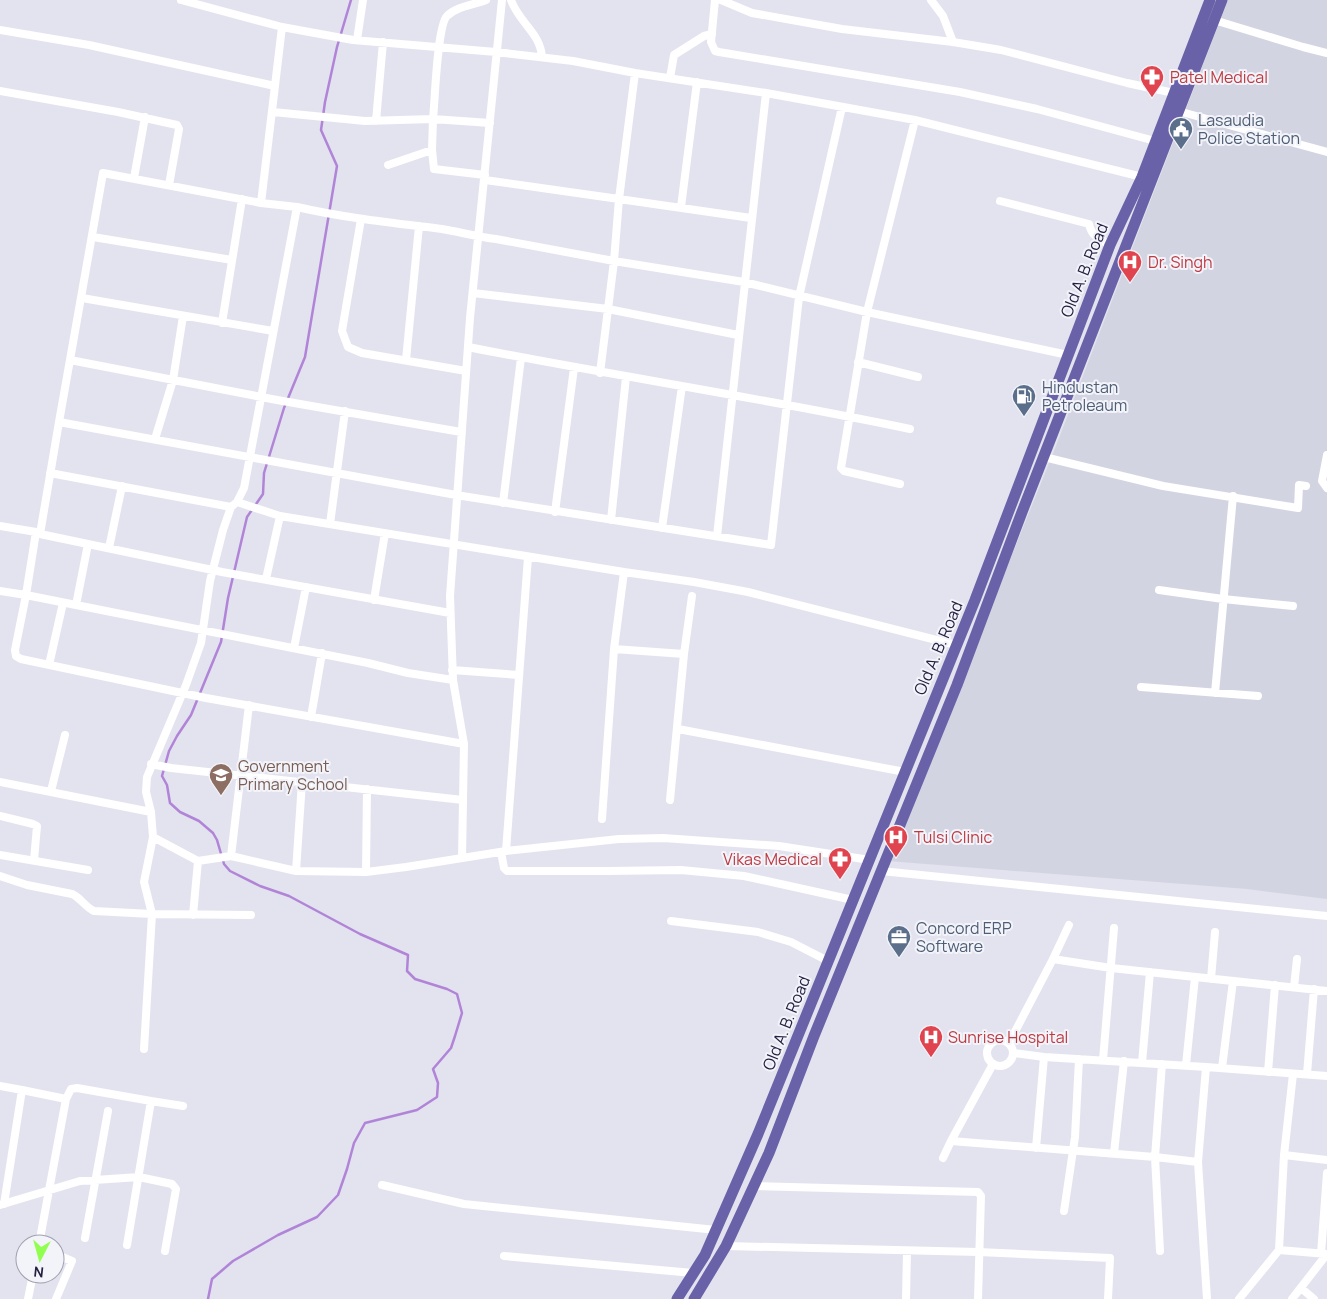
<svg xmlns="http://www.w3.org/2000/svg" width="1327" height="1299" viewBox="0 0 1327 1299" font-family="Manrope,sans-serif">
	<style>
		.built { fill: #d3d4e2 }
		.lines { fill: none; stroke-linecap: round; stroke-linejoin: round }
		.stream { stroke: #b184d8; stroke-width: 2.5 }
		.minor { stroke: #fff; stroke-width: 8 }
		.primary { stroke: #6a62a8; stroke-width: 11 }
		.labels { text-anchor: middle; stroke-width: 4; stroke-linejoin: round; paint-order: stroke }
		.health-label { font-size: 16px; fill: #be3a42; stroke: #f3f4fa; text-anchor: start }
		.service-label { font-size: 16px; fill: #4e5e75; stroke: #f3f4fa; text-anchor: start }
		.street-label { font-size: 16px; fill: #232041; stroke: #f3f4fa }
		.education-label { font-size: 16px; fill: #785e54; stroke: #f3f4fa; text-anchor: start }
	</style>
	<rect width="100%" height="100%" fill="#e2e3ee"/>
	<!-- built -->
	<path class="built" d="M1228,0h99v899l-80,-10 -359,-28 166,-410z"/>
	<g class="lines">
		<!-- stream -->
		<path class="stream" d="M208,1299l4,-20 21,-18 45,-26 39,-18 21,-22 9,-26 7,-26 11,-20 52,-13 20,-13 1,-14 -5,-14 18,-21 4,-12 7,-23 -5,-19 -10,-5 -32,-10 -8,-8 1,-16 -48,-21 -71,-38 -29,-10 -30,-15 -6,-7 -7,-24 -4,-7 -14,-12 -19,-9 -10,-9 -3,-18 -5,-9 7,-25 8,-15 14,-21 30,-73 7,-44 19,-81 16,-23 1,-21 20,-65 21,-51 32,-191 -16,-36 4,-28 12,-55 14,-47"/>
		<!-- minor -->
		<path class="minor" d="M181,0l101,27
			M486,0c-12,5 -29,6 -39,16 -10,10 -12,85 -14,103l57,4
			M511,0c8,23 29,32 31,57
			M715,0l-4,42 4,9 4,1 241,40 77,17 118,32
			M721,0l31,13 90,16 111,13 48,8 126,33 47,10
			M931,0l12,16 10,26
			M1214,20l89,27 24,6
			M0,30l89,15 186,41
			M357,40l6,-40
			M670,78l4,-23 30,-19 8,-2
			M0,91l118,21 59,13 2,4 -10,56
			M1178,111l149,41
			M273,112l92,9 68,-2 -1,31 2,19 51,6
			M376,121l7,-79
			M388,165l44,-15
			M134,178l11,-61
			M485,180l134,19 16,-126
			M1000,201l89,23c3,13 10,15 21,21
			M261,203l-158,-30 -44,249 397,73 315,50 28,-248 43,-190
			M297,207l-36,-4 21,-176 71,13 143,12 77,9 62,12 131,20 149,27 227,57
			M681,207l16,-125
			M361,219l-19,112 6,16 14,6 104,18
			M93,237l139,23
			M473,293l135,16 130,26
			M82,298l191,33
			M222,323l20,-124
			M468,347c147,29 295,51 442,82
			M70,360l207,40 184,32
			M406,360l13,-134
			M858,362l60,15
			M600,373l14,-112 5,-62 132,19
			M59,422l-19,112 182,38 228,41
			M155,439l18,-59 10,-64
			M1327,455l-5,26 5,7
			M1044,457l119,29 135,22 1,-23 7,1
			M50,473l181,34
			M900,484l-56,-13 -3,-3 26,-156 48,-192
			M237,502l43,14
			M503,503l18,-145
			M555,512l19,-144
			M611,520l15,-143
			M330,524l15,-113
			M0,526l36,6 -10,63 -26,-4
			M662,528l20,-142
			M717,536l49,-443
			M88,544l-12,61 292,58 40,10 45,7
			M109,548l13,-62
			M266,579l14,-63 344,56
			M1159,590l64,9 70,7
			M692,596l-8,58 -70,-5 10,-77 70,10 54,10 208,53
			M374,600l11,-67
			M76,605l-50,-10 -11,55 1,6 5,3 185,39 258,46
			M294,648l12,-61
			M49,665l14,-62
			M452,670l67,5
			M1141,687l117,9
			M1215,693l18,-197
			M311,717l11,-64
			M678,729l227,43
			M151,764l20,4 292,32
			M0,782l151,30
			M51,791l14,-56
			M670,800l14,-146
			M0,816l33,8 4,2 -3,34
			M602,819l12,-170
			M506,851l22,-294
			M501,852l3,16 3,3h101l73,-1 63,6 109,24
			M0,855l88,15
			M231,856l18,-151
			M462,858l2,-114 -11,-64 -3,-84 20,-278 32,-318
			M870,860l-91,-14 -116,-8 -44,1 -113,12 -100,16 -40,5 -70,-1 -65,-15 -33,5 -45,-24 -2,-25 -5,-20 1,-15 39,-92 15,-42 9,-62 13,-51 8,-23 6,-5 7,-14 53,-281c48,11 97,16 145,22 18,3 36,8 54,10l118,22 130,21 123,30 201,43
			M296,871l6,-89
			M881,871l446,45
			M366,872l1,-83
			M0,876l27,9 45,9c9,4 13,13 22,17l58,3 99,1
			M193,915l5,-54
			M671,921l87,11 33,10 37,19
			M1053,959l16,-34
			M1211,979l4,-47
			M1294,987l3,-28
			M987 1053a13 13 0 1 1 26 0a13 13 0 1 1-26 0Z
			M1009,1043l44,-84 58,9 216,23
			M144,1049l8,-135 -8,-32 9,-45
			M1014,1053l30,4 162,10 -8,95 9,137
			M1103,1060l11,-132
			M1142,1063l8,-91
			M993,1064l-42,77 204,16 43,5
			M1186,1065l9,-88
			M1206,1067l121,9
			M1222,1068l11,-87
			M1268,1072l7,-87
			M1307,1074l7,-85
			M0,1086l22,4
			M151,1101l32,5
			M1036,1148l8,-91
			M1114,1153l10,-92
			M1284,1155l9,-81
			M943,1158l8,-17
			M1327,1160l-43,-5 -5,95 48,4
			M382,1185l82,19 252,26
			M754,1186l224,6 3,4 -3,103
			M4,1204l18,-114 44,9
			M0,1205l80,-24 59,-4 33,7 4,5 -11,62
			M1064,1211l11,-74 4,-78
			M85,1238l23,-127
			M39,1244l27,-145 5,-10 6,-1 74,13 -24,144
			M726,1246l252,6 132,6 -2,41
			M1160,1251l-5,-94 7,-93
			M55,1254l17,7 -16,38
			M1321,1254l6,-81
			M504,1256l189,17
			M1301,1288l13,11
			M28,1299l5,-25
			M906,1299l1,-48
			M1239,1299l40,-49
			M1292,1299l35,-45"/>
		<!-- primary -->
		<path class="primary" d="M677,1299l28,-44 53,-121 217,-534 135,-355 32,-68 68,-177
			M694,1299l32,-53 43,-93 45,-117 143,-351 65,-173 200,-512"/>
	</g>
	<!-- icons -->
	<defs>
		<g id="pharmacy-pin" transform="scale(1.25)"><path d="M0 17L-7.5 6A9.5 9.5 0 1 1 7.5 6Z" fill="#e0444e" stroke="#f3f4fa"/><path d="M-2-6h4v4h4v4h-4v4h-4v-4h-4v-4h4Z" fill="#fff"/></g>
		<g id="civic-pin" transform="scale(1.25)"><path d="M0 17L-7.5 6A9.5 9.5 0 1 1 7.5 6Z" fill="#5c6f8a" stroke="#f3f4fa"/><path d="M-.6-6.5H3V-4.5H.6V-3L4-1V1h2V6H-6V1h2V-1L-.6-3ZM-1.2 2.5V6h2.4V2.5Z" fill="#fff"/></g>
		<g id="hospital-pin" transform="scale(1.25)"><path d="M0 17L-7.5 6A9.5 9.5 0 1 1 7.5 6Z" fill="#e0444e" stroke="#f3f4fa"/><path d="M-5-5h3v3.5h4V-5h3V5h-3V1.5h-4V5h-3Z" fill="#fff"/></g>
		<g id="fuel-pin" transform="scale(1.25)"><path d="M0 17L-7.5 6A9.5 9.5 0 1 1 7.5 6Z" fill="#5c6f8a" stroke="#f3f4fa"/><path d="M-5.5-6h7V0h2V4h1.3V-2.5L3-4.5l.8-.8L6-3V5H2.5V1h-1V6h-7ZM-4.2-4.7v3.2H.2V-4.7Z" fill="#fff"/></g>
		<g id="school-pin" transform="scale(1.25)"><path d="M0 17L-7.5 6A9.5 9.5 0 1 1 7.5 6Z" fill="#8d6e63" stroke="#f3f4fa"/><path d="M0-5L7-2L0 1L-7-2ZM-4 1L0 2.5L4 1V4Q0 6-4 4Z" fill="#fff"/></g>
		<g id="office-pin" transform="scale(1.25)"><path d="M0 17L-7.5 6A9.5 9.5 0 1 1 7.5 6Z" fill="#5c6f8a" stroke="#f3f4fa"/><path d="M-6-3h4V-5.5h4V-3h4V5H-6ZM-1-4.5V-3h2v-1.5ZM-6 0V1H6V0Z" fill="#fff"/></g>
	</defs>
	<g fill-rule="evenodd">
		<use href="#pharmacy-pin" x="1152" y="77"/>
		<use href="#civic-pin" x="1181" y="129"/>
		<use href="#hospital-pin" x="1130" y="262"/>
		<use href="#fuel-pin" x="1024" y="396"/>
		<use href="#school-pin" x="221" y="775"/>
		<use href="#hospital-pin" x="896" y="837"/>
		<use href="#pharmacy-pin" x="840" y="859"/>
		<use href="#office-pin" x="899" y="937"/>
		<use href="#hospital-pin" x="931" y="1037"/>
	</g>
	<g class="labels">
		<!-- health labels -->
		<g class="health-label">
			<text x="1170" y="83">Patel Medical</text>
			<text x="1148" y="268">Dr. Singh</text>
			<text x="914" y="843">Tulsi Clinic</text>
			<text x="822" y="865" text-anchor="end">Vikas Medical</text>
			<text x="948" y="1043">Sunrise Hospital</text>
		</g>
		<!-- service labels -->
		<g class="service-label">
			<text x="1198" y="126">Lasaudia<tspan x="1198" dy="18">Police Station</tspan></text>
			<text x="1042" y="393">Hindustan<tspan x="1042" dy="18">Petroleaum</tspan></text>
			<text x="916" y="934">Concord ERP<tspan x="916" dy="18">Software</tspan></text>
		</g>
		<!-- street labels -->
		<g class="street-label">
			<text transform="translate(1084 270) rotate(-68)" y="6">Old A. B. Road</text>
			<text transform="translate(938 648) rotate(-67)" y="6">Old A. B. Road</text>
			<text transform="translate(786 1023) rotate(-68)" y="6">Old A. B. Road</text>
		</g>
		<!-- education labels -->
		<g class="education-label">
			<text x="238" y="772">Government<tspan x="238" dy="18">Primary School</tspan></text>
		</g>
	</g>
	<!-- north arrow -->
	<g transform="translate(40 1259) rotate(186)"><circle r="24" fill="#f3f4fa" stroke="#a09fb0"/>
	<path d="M0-4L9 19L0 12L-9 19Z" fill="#91ff4f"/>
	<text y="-8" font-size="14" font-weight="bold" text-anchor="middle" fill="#232041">N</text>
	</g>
</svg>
